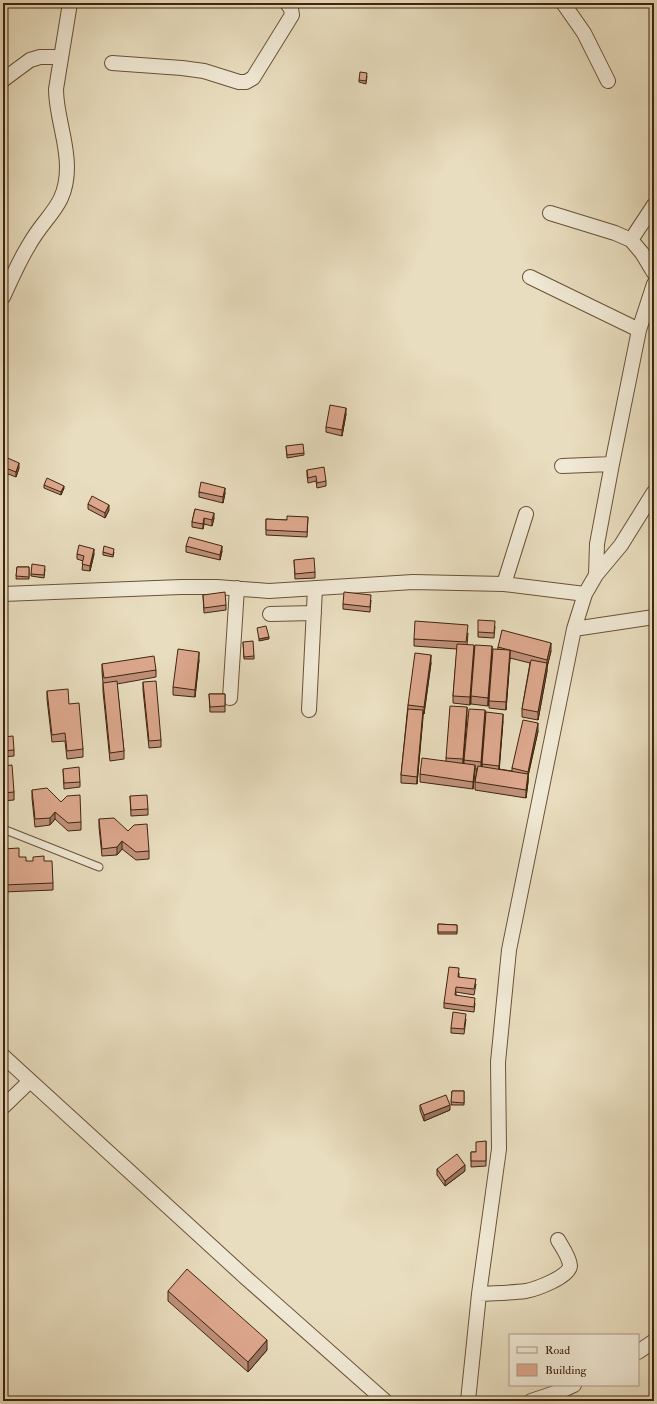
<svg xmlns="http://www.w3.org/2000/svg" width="657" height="1404" viewBox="0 0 657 1404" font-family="'IM FELL Double Pica',serif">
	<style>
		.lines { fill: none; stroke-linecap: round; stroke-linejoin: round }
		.lane-casing { stroke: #6a5239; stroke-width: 9 }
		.street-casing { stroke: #6a5239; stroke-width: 16 }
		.lane { stroke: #f0e9d5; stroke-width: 7 }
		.street { stroke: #f0e9d5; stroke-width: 14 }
		.wall { fill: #be907a; stroke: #40240d }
		.shaded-wall { fill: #9b7663; stroke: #40240d }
		.building { fill: #dda88e; stroke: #40240d }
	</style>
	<rect width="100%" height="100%" fill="#e8ddbe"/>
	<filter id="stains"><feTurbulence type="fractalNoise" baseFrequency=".005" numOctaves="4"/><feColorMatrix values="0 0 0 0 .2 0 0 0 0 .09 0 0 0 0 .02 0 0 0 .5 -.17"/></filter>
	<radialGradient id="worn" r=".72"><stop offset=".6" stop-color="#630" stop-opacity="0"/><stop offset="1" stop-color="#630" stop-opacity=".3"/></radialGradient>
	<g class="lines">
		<!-- lane casing -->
		<g class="lane-casing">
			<path id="lane" d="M3,829l96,38"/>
		</g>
		<!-- street casing -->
		<g class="street-casing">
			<path id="street" d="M563,3l21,30 24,48
				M112,63l70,5 22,3 35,11h7l7,-4 39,-63 -1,-6 -4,-6
				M3,80l27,-20 10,-3h20
				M550,213l65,20 16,7 11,13 12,20
				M631,240l23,-35
				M530,277l109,53
				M3,297c8,-17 16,-36 26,-52 17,-31 38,-38 38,-78 0,-27 -11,-52 -11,-78l14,-86
				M562,466l50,-2
				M596,575l1,-31 15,-80 27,-134 15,-46
				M504,584l22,-70
				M3,594l178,-7h36l52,4 144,-9 91,2 81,10
				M270,614l44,-1
				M574,629l80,-12
				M230,698l7,-110
				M309,710l6,-122
				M3,1056l242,221 140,124
				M3,1107l27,-26
				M479,1294c15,-1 31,-1 47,-3 10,-2 43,-14 44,-25 0,-8 -8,-19 -12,-26
				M638,1352l16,-11
				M468,1401l11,-107 20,-145 -1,-87 11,-112 65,-321 11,-35 11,-19 25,-30 33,-53
				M531,1401l30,-10 13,-6"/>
		</g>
		<!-- lane -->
		<use href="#lane" class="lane"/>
		<!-- street -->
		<use href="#street" class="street"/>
	</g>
	<!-- wall -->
	<path class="wall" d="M367,76l-1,8 -7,-2v-2z
		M346,414l-4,22 -16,-4v-5z
		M286,446l18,7v2l-17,3z
		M3,456l16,12 -3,9 -13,-5z
		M307,470l19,11v5l-9,2 -1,-7 -8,2 -1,-8z
		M44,485l20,3 -3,7 -17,-7z
		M199,492l26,1 -2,10 -24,-6z
		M88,504l21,6 -4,8 -17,-9z
		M195,509l19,9 -2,8 -8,-2 -1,5 -11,-2v-5z
		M308,517l-1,20 -41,-2v-16l21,1z
		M186,546l36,5 -2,9 -34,-8z
		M103,552h11l-1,5 -10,-2z
		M77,554h17l-4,17 -8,-1 1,-9 -6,-2z
		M294,560l21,12v6l-20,1z
		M17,567h12v12h-13z
		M45,569l-1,9 -13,-2v-2z
		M203,595l23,10v5l-22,3z
		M371,600l-1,12 -27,-3v-5z
		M495,626l-1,12 -16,-1v-5z
		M468,633l-1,12 7,8 -4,52 -17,-2v-7l4,-47 -43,-3v-7z
		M243,642l11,14v3h-10z
		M498,647l53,4 -4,16v4l-9,49 -16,-3v-8l8,-46 -20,-5 -4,52 -17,-2v-7z
		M492,654l-4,52 -17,-2v-8z
		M199,660l-4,37 -22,-2v-8z
		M431,663l-7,51h-1l-6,70 -16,-1v-8l7,-70z
		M102,664l54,6v7l-39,7 7,67v8l-14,2 -7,-70v-8l-1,-11z
		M143,682l18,58v7l-12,1 -6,-58z
		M47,691l22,13 14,45v8l-16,2 -2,-18 -13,1 -5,-43z
		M209,694h16v18h-15z
		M486,712l17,9 -4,48 13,2v-3l26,-37 -10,45v6l-2,16 -51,-8v-8l2,-13h-2l-2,20 -53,-7v-8l26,-13v-3l21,-43 -4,48 1,1v-4l21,-42 -3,49z
		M3,737l11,13v6l-11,1z
		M3,766l11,26v8l-11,1z
		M63,769l17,13v5l-16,2z
		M32,790l49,32v8l-13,1 -13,-12 -5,6 -15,2 -3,-29z
		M130,796l18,13v6l-17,1z
		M99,819l50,32v8l-13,1 -14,-11 -5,6 -15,1 -3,-29z
		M3,849l23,12 27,22v7l-50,2z
		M438,924l19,1v9h-19z
		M459,973v4l17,7 -2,11 -18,-3v3l19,8 -1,9 -30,-4v-5z
		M466,1019l-2,15 -13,-1v-5z
		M452,1091h12v14h-13z
		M420,1105l30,5 -26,11 -4,-11z
		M486,1141v25l-15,1v-15h5z
		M437,1169l28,2 -20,15 -8,-11z
		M168,1291l99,59 -19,22 -80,-71z"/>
	<!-- shaded-wall -->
	<path class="shaded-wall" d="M346,408v6l-4,22v-6z
		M19,463v5l-3,9v-5z
		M64,486v2l-3,7v-3z
		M225,488v5l-2,10v-6z
		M109,505v5l-4,8v-5z
		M214,513v5l-2,8v-6z
		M204,518v6l-1,5v-5z
		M222,546v5l-2,9v-5z
		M94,549v5l-4,17v-5z
		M269,637v2l-10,2v-2z
		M551,643v8l-4,16v-7z
		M474,645v8l-4,52v-8z
		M492,646v8l-4,52v-8z
		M510,650v8l-4,52v-8z
		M199,652v8l-4,37v-7z
		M431,655v8l-7,51v-7z
		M547,663v8l-9,49v-8z
		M467,707v8l-4,52v-8z
		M423,710v8l-6,66v-7z
		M485,710v8l-4,52v-8z
		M503,714v7l-4,52v-7z
		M538,723v8l-10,45v6l-2,16v-8l2,-11v-7z
		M475,765v8l-2,16v-7z
		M55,812v7l-5,6v-7z
		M122,841v8l-5,6v-8z
		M450,1105v5l-26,11v-6z
		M465,1165v6l-20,15v-5z
		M267,1340v10l-19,22v-10z"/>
	<!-- building -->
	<path class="building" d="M360,72l7,1 -1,8 -7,-1z
		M330,405l16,3 -4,22 -16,-3z
		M303,444l1,9 -17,2 -1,-9z
		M3,456l16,7 -3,9 -13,-5z
		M324,467l2,14 -9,2 -1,-7 -8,2 -1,-8z
		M47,478l17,8 -3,6 -17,-7z
		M201,482l24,6 -2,9 -24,-5z
		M92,496l17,9 -4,8 -17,-9z
		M195,509l19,4 -2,7 -8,-2 -1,6 -11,-2z
		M287,516l21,1 -1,15 -41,-2v-11l21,1z
		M189,537l33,9 -2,9 -34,-9z
		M79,545l15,4 -4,17 -8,-2 2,-8 -7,-2z
		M104,546l10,3 -1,6 -10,-3z
		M314,558l1,14 -20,2 -1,-14z
		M32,564l13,2 -1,9 -13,-1z
		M17,567h12v10l-13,-1z
		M225,592l1,13 -22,3 -1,-13z
		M344,592l27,3 -1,12 -27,-3z
		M478,620l17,1 -1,12 -16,-1z
		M415,621l53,4 -2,17 -52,-3z
		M266,626l3,11 -10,2 -2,-11z
		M502,630l49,13 -4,17 -49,-13z
		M253,641l1,15 -10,1 -1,-15z
		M457,644l17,1 -4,52 -17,-1z
		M475,645l17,1 -4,52 -17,-2z
		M178,649l21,3 -4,38 -22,-3z
		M493,649l17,1 -4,52 -17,-1z
		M415,653l16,2 -7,52 -16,-2z
		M154,656l2,14 -52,8 -2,-14z
		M531,660l16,3 -9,49 -16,-3z
		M117,681l7,70 -14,2 -7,-70z
		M156,681l5,59 -12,1 -6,-59z
		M68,689l1,15 10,-1 4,46 -16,2 -2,-18 -13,2 -5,-44z
		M209,694h16v12l-15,1z
		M450,706l17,1 -4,52 -17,-1z
		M408,709l15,1 -6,67 -16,-2z
		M469,709l16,1 -4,52 -17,-2z
		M486,712l17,2 -4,52 -17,-2z
		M523,720l15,3 -10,49 -16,-4z
		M13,736l1,14 -11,1v-14z
		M422,758l53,7 -2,17 -53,-8z
		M12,765l2,27 -11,1v-27z
		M478,766l50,8 -2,16 -51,-8z
		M79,767l1,15 -16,1 -1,-14z
		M47,788l14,14 6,-6 13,-1 1,27 -13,1 -13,-11 -5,6 -15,1 -3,-29z
		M147,795l1,14 -17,1 -1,-14z
		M114,818l14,13 6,-6 13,-1 2,27 -13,1 -14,-11 -5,6 -15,2 -3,-30z
		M19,848v9h7v4h7v-4l11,-1v5h8l1,22 -50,2v-36z
		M438,924l19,1v7h-19z
		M449,967l10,1 -1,9 18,2 -2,10 -18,-2 -1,8 20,3 -1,9 -30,-4z
		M453,1012l13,2 -2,15 -13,-1z
		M452,1091h12v12l-13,-1z
		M446,1095l4,10 -26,10 -4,-10z
		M486,1141v20h-15v-9h5v-10z
		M457,1154l8,11 -20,16 -8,-12z
		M187,1269l80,71 -19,22 -80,-71z"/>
	<!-- margin -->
	<rect width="657" height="1404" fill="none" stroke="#e8ddbe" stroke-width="16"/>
	<rect x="4" y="4" width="649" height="1396" fill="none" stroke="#40240d" stroke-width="2"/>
	<rect x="8" y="8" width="641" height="1388" fill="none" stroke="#40240d"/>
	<!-- legend -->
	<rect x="509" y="1334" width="130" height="52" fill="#f0e9d5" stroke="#aa9a85"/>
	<rect x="517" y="1347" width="20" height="6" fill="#f0e9d5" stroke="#aa9a85"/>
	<text x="545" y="1354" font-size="12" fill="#40240d">Road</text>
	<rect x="517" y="1364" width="20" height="12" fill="#dda88e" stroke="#aa9a85"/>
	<text x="545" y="1374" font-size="12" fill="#40240d">Building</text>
	<rect width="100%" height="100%" filter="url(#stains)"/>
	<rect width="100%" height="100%" fill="url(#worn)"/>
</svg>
